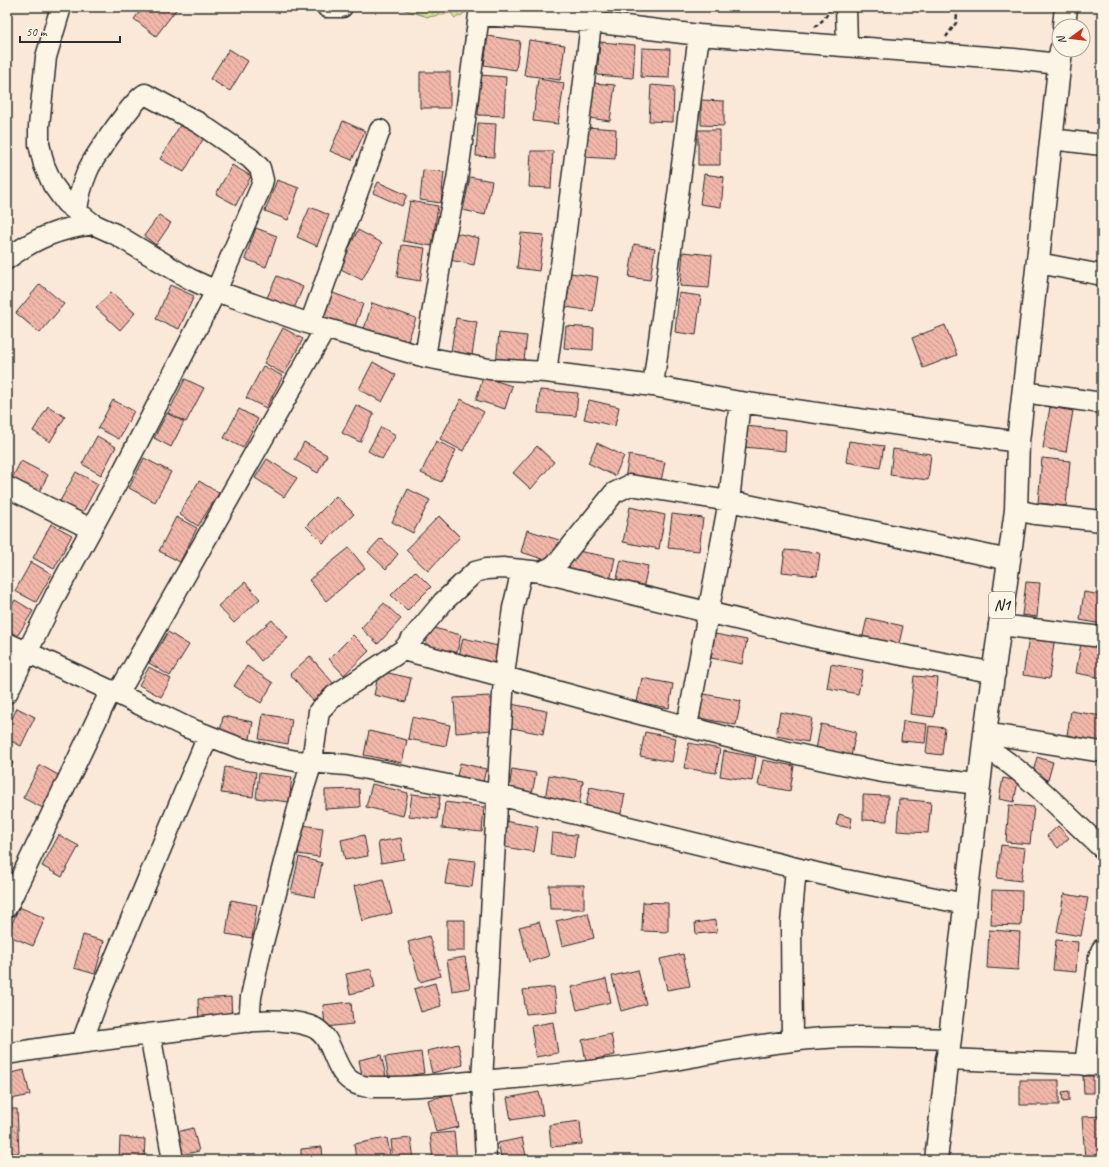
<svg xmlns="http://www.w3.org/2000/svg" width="1109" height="1167" viewBox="0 0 1109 1167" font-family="Caveat,sans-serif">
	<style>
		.forest { fill: url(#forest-crowns); stroke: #828862 }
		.building { fill: url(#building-back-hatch); stroke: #2b2b2b }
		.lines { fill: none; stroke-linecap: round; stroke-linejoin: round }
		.minor-casing { stroke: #2b2b2b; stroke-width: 23 }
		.major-casing { stroke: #2b2b2b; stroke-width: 25 }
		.path { stroke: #2b2b2b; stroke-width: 2.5; stroke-dasharray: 4 3; stroke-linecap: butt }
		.minor { stroke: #fcf5e5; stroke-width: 20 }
		.major { stroke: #fcf5e5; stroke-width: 22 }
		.labels { text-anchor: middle; stroke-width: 3; stroke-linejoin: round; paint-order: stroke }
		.shield { fill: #fcf5e5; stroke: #6a6863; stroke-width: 1 }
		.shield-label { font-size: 15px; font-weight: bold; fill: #2b2b2b }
	</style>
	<defs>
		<pattern id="forest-crowns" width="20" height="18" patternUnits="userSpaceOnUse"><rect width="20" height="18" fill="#d9e698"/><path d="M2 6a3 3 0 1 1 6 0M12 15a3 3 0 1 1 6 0" fill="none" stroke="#bac583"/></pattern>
		<pattern id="building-back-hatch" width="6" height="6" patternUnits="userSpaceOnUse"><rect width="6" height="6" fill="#f1b7aa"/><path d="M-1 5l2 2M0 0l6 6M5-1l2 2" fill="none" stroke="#c3958b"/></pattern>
	</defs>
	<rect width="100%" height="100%" fill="#fae9d9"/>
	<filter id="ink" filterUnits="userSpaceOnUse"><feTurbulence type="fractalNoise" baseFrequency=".025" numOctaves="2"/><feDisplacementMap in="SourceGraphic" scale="8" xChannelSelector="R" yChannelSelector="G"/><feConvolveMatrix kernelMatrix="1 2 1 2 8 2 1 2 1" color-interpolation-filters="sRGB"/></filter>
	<g filter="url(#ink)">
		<!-- forest -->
		<path class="forest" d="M396,7h75l-9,8 -7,3 -4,-5 -23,4z"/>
		<!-- building -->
		<path class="building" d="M143,7h35l-22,29 -22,-17z
			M488,36l32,5 -4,29 -32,-5z
			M529,40l36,5 -5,35 -36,-5z
			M600,42l35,3 -2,33 -36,-3z
			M642,48l28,1 -1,29 -28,-1z
			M229,49l19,12 -18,30 -20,-12z
			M420,72h30v36h-30z
			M480,75l26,2 -2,39 -26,-1z
			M538,79l26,4 -6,41 -25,-3z
			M594,83l21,2 -5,36 -21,-3z
			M651,85l23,2 -1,35 -24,-1z
			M701,100l23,1v25l-23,-1z
			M343,121l22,10 -13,29 -22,-9z
			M182,122l23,14 -21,36 -24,-13z
			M478,123l18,1 -2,33 -18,-1z
			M586,127l30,2 -1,30 -31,-2z
			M698,130h22v35h-22z
			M531,151h22l-2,37 -22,-1z
			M232,165l19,11 -15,29 -20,-11z
			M423,170l21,2 -3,31 -21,-3z
			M704,174l20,3 -3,30 -21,-3z
			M470,177l22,4 -7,34 -22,-5z
			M277,180l22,8 -11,32 -23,-9z
			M378,182l29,13 -5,11 -29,-13z
			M410,201l28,5 -6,40 -29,-5z
			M310,207l19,8 -12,31 -20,-9z
			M159,215l12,8 -15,22 -12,-9z
			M256,228l21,8 -11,31 -21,-8z
			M358,230l24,13 -20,37 -23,-12z
			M451,232l28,6 -5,27 -29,-6z
			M521,233l23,2 -5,36 -22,-3z
			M634,244l21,4 -5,32 -21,-3z
			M402,245l23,3 -5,33 -23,-4z
			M683,252l29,3 -3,33 -29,-2z
			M571,273l27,4 -5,34 -27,-4z
			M277,276l26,11 -12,29 -27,-12z
			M40,284l24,20 -24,29 -24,-20z
			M170,285l24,11 -15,33 -23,-10z
			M111,292l24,21 -15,17 -24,-22z
			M330,292l33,12 -9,25 -33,-11z
			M679,293l22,3 -5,39 -21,-3z
			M372,303l44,15 -9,26 -43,-15z
			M456,318l21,4 -6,40 -21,-4z
			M945,325l12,30 -34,13 -11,-30z
			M566,326l28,2 -1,22 -29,-2z
			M283,328l20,11 -19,35 -20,-11z
			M499,333l28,3 -4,32 -27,-3z
			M373,362l23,13 -14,27 -23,-13z
			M263,366l20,10 -17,32 -20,-10z
			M483,377l29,9 -7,23 -29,-9z
			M185,379l19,9 -18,34 -18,-9z
			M540,390l38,3 -2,23 -38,-3z
			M461,399l23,13 -21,39 -23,-12z
			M113,400l21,11 -15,28 -21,-11z
			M589,400l30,7 -4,19 -31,-7z
			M356,405l18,9 -14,28 -18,-9z
			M48,406l17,11 -15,25 -17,-11z
			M1050,407l23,4 -7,41 -23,-4z
			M239,409l19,10 -15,29 -19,-10z
			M167,413l17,9 -13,25 -17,-9z
			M745,426l41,4 -1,21 -41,-4z
			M381,427l15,8 -14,24 -14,-8z
			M97,436l19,11 -15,28 -19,-11z
			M436,441l20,9 -15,32 -20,-9z
			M849,441l35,5 -4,22 -34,-6z
			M304,442l23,13 -9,18 -23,-13z
			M597,443l27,13 -9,20 -27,-13z
			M537,446l17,16 -23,27 -18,-16z
			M893,449l38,5 -3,26 -38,-5z
			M629,455l36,7 -5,24 -35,-7z
			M144,458l27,14 -16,30 -26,-14z
			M1042,458l28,3 -4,45 -28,-3z
			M267,459l30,19 -13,19 -29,-19z
			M21,461l27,14 -10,19 -27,-14z
			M76,472l22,12 -17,32 -22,-13z
			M199,481l20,12 -21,33 -19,-12z
			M408,489l22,11 -17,33 -21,-11z
			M336,496l18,18 -31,29 -17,-17z
			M630,507l35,8 -6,34 -36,-7z
			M672,514l31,4 -4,33 -31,-3z
			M439,516l21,21 -32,34 -22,-21z
			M176,517l21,11 -17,34 -21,-11z
			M51,524l21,11 -18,34 -21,-11z
			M527,530l32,10 -7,22 -31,-10z
			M381,538l17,16 -12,15 -18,-17z
			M349,548l16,20 -39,33 -17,-21z
			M572,550l43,8 -5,23 -42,-8z
			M785,550l35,3 -3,23 -35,-4z
			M621,560l27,6 -5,23 -27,-6z
			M31,562l21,12 -16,28 -21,-11z
			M415,571l16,16 -24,24 -16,-16z
			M245,582l15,17 -26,24 -16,-17z
			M1026,582l14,1 -3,34 -15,-2z
			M1084,592l18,3v29l-22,-4z
			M15,600l18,11 -17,27 -9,-6v-19z
			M384,603l17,16 -23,25 -17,-16z
			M867,618l36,8 -5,22 -36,-8z
			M272,620l16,18 -27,23 -15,-19z
			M430,627l31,8 -6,25 -31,-8z
			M168,632l21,13 -19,31 -21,-13z
			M1030,632l25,4 -6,43 -26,-4z
			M715,634l32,6 -5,24 -31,-6z
			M353,635l16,16 -25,24 -15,-16z
			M463,638l35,8 -5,23 -35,-8z
			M1081,643l21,4v31l-26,-5z
			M310,656l24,28 -20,18 -24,-28z
			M831,664l32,6 -5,24 -31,-6z
			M247,666l26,17 -12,20 -27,-17z
			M149,667l22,12 -10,18 -22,-12z
			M379,671l32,7 -5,24 -32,-7z
			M914,676l24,2 -4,39 -24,-3z
			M642,678l31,6 -4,24 -32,-6z
			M699,693l42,8 -5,24 -41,-8z
			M490,696l2,34 -36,3 -2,-35z
			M511,704l36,7 -4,23 -36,-7z
			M17,708l18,9 -14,29 -14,-7v-10z
			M1071,711l31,5v26l-35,-7z
			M780,712l32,6 -4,24 -32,-6z
			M263,714l29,5 -4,25 -29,-5z
			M223,716l30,6 -4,22 -30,-6z
			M412,717l38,8 -4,21 -38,-7z
			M903,721l24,3 -2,19 -24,-2z
			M821,724l35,8 -5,24 -35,-7z
			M929,726l16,2 -3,27 -16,-2z
			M369,731l38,9 -5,23 -38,-8z
			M645,732l31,6 -4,24 -32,-6z
			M689,743l31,6 -4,24 -32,-5z
			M724,751l32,6 -4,24 -32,-5z
			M1037,757l16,5 -5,18 -16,-4z
			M7,759l6,4 -6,10z
			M763,760l31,6 -4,25 -32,-6z
			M460,763l26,6 -3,13 -26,-6z
			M40,765l22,12 -17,32 -22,-11z
			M225,767l31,5 -3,25 -32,-4z
			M512,769l24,4 -4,21 -23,-4z
			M259,773l33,4 -3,25 -33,-4z
			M549,775l34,6 -4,24 -34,-6z
			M1003,778l15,3 -4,21 -15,-3z
			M372,784l36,9 -5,23 -37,-9z
			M590,787l35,7 -5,24 -35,-8z
			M359,789l1,18 -35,2v-19z
			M412,794l28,3 -3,22 -28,-3z
			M863,795l25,1 -1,25 -24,-1z
			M899,799l32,3 -3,31 -31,-2z
			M445,802l39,5 -2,25 -40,-4z
			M1009,805l25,2 -4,37 -24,-2z
			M839,814l13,4 -2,10 -14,-3z
			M504,821l34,6 -4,25 -35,-6z
			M302,825l21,3 -4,29 -21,-3z
			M1058,826l11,12 -11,10 -11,-12z
			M552,833l25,2 -3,23 -24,-3z
			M59,835l20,11 -17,31 -20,-11z
			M364,835l4,21 -23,4 -4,-20z
			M401,838l3,21 -23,4 -3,-21z
			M1001,845l24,3 -4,33 -24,-3z
			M299,857l23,6 -7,34 -24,-5z
			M449,858l26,3 -3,26 -27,-3z
			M383,879l9,34 -30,8 -8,-35z
			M549,885h35v24h-34z
			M992,890l30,1 -1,35 -30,-1z
			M1064,894l24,4 -7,38 -24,-4z
			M231,900l26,5 -5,33 -26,-4z
			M643,902l25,1v29l-26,-1z
			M19,907l26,11 -12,28 -26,-11z
			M588,913l6,25 -32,8 -6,-25z
			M447,920h18v31h-18z
			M716,920l1,12 -21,2 -1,-11z
			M539,922l10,34 -20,6 -10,-35z
			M989,930l31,2 -2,38 -31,-2z
			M83,935l21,6 -9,33 -21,-6z
			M429,936l12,40 -21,6 -12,-40z
			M1056,940l22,2 -2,30 -23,-2z
			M683,954l7,32 -23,4 -7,-31z
			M465,957l5,31 -18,3 -5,-31z
			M371,969l4,19 -25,6 -4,-20z
			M638,970l8,34 -25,7 -9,-35z
			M606,979l5,23 -34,8 -6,-23z
			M435,983l6,23 -20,6 -7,-23z
			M554,987l3,24 -31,3 -3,-24z
			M231,997l1,23 -33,2 -1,-23z
			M351,1002l2,22 -28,3 -2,-22z
			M553,1022l5,31 -22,4 -5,-31z
			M1102,1032v24h-11l-1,-23z
			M611,1034l4,21 -29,6 -4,-21z
			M458,1044l5,21 -31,8 -5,-22z
			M421,1052l3,21 -35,6 -4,-22z
			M381,1055l5,21 -23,5 -4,-21z
			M24,1070l6,25 -23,5v-26z
			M1083,1076h10v17h-9z
			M1020,1080h39v25h-39z
			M1069,1091v10l-6,1 -1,-10z
			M539,1092l4,23 -32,5 -4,-22z
			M451,1094l8,33 -23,5 -8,-32z
			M7,1109h10l2,44h-12z
			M1102,1116v44h-17l-3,-43z
			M580,1121l2,23 -31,3 -2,-22z
			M193,1128l6,23 -21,5 -5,-23z
			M454,1132l3,28h-24l-3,-26z
			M120,1137l25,2 -1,21h-25z
			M387,1138l4,22h-35l-2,-16z
			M411,1138l3,22h-21l-2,-20z
			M522,1138l5,22h-25l-4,-17z
			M322,1147l1,13h-22v-11z"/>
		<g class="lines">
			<!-- minor casing -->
			<g class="minor-casing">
				<path id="minor" d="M61,7l-15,50 -7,69v18l5,21 9,20 13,18 27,21 22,10 75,45 26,12 94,33 115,33 64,12 57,3 107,14 87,16 278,40
					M327,7h15
					M846,7l1,38
					M480,15l112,7 107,13 315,24 44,5
					M1051,139l51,6
					M7,259c28,-21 51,-30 86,-35
					M1038,263l64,12
					M310,324l70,-194
					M425,357l19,-115 13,-62 23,-173
					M546,372l20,-142 27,-223
					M653,386l46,-351
					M1023,392l79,11
					M7,487l84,42
					M1016,510l19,4 67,7
					M541,572l274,66 180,35
					M999,625l103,12
					M7,643l111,51 68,33 54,21 31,8 25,5 51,4 151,30 343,84 124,25
					M403,650c158,40 314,90 474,121 34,6 68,9 102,13
					M7,693l49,-99 65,-119 95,-184 45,-104 2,-7 -3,-12 -10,-10 -51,-35 -54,-29c-11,5 -51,63 -57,76 -6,14 -10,28 -11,42
					M118,694l207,-365
					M687,726l42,-225 11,-99
					M985,733l117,19
					M984,746c45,28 80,67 118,102
					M7,907l104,-217
					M249,1022l2,-25 9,-43 41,-157 11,-35 7,-51 16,-16 68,-45 40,-48 32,-30 11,-3 17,-1 38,4 11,-5 8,-7 54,-67 16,-8 99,16 280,59
					M150,1034l23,126
					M792,1040l-1,-116 5,-56
					M82,1042l19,-51 107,-255
					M7,1054c58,-10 117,-17 175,-24 37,-5 92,-16 128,-4 31,10 17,60 62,61 47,1 95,-5 142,-9 47,-4 95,-8 142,-15 45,-7 90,-17 136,-22 51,-7 105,-3 157,-2
					M946,1059l156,6
					M1085,1065l14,-108 3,-8
					M486,1160l-4,-79 22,-406 9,-67 9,-38"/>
			</g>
			<!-- major casing -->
			<g class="major-casing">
				<path id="major" d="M1064,26l2,-19
					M936,1160l49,-427 31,-223 2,-68 43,-392"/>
			</g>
			<!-- path -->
			<path class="path" d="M815,27l9,-8 6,-9
				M946,37l10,-14 2,-16"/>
			<!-- minor -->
			<use href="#minor" class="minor"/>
			<!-- major -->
			<use href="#major" class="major"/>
		</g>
	</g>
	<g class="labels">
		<!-- shield labels -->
		<rect class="shield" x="989" y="592" width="26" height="26" rx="3"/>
		<g class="shield-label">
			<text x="1002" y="610">N1</text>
		</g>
	</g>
	<!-- margin -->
	<rect width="1109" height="1167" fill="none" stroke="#fcf5e5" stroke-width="24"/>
	<rect x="12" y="12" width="1085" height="1143" fill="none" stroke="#2b2b2b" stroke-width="1.5" filter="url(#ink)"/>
	<!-- north arrow -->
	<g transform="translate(1071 38) rotate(255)"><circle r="19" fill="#fcf5e5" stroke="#a8a49b"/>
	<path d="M0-3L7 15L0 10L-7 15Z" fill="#c8321e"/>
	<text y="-6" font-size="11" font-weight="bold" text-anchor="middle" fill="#2b2b2b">N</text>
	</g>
	<!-- scale -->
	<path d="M20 36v6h100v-6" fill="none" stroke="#2b2b2b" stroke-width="2"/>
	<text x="26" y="36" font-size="12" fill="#2b2b2b" stroke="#fcf5e5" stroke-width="3" paint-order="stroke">50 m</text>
</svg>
